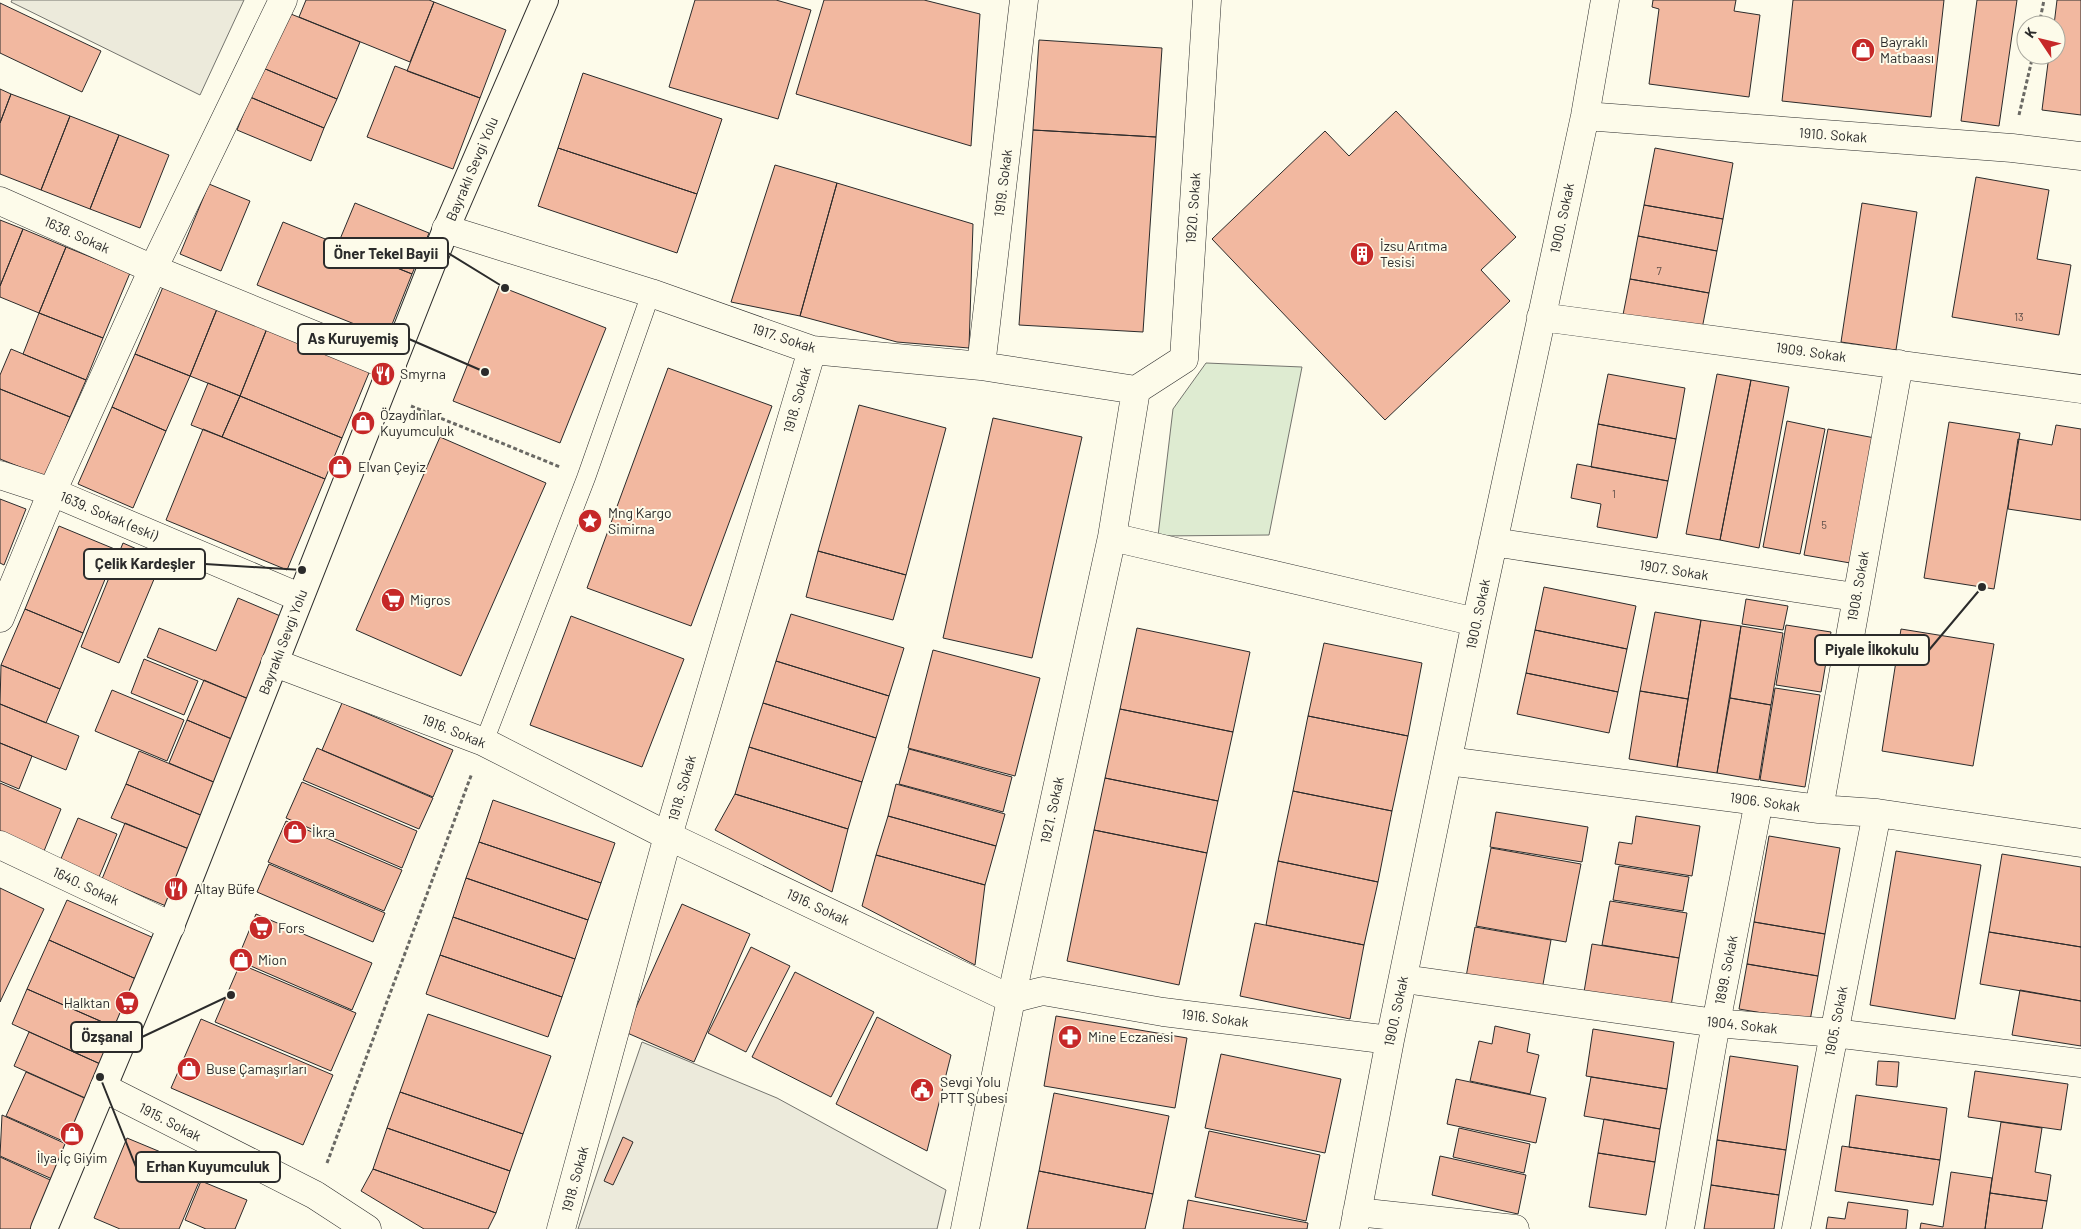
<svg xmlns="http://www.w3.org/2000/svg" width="2081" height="1229" viewBox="0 0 2081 1229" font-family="Barlow,sans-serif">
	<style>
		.green { fill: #deebd1; stroke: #74746e }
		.parking { fill: #eceadb; stroke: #74746e }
		.building { fill: #f2b8a0; stroke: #2b2b2b }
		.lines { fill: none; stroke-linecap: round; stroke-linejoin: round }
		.service-casing { stroke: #2b2b2b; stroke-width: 19 }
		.pedestrian-casing { stroke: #2b2b2b; stroke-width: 28 }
		.minor-casing { stroke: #2b2b2b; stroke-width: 29 }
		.secondary-casing { stroke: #2b2b2b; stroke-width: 29 }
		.path { stroke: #6a6964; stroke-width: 3; stroke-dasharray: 4 2.5; stroke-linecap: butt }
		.service { stroke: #fdfbea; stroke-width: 18 }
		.pedestrian { stroke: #fdfbea; stroke-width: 26 }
		.minor { stroke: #fdfbea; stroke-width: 28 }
		.secondary { stroke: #fdfbea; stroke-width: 28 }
		.labels { text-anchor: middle; stroke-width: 4; stroke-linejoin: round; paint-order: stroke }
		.number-label { font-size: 11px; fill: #5d4e48 }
		.poi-label { font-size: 14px; fill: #2b2b2b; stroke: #fdfbea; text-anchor: start }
		.street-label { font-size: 14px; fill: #2b2b2b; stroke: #fdfbea }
		.leader { fill: none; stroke: #2b2b2b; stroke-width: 2 }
		.callout-dot { fill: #2b2b2b; stroke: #fdfbea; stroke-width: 2 }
		.callout { fill: #fdfbea; stroke: #2b2b2b; stroke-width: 2 }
		.callout-label { font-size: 15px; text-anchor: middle; font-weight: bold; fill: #2b2b2b }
	</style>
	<rect width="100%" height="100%" fill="#fdfbea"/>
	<!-- green -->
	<path class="green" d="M1206,363l96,4 -33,168 -111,1 15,-127z"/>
	<!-- parking -->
	<path class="parking" d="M12,0h232l-44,95 -189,-93z
		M642,1042l135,56 169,92 -9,39h-359z"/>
	<!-- building -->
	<path class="building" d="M306,0h123l5,2 -24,60 -111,-45z
		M695,0h81l35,10 -33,109 -109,-32z
		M824,0h100l56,14 -9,132 -175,-52z
		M1653,0h83l-2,11 26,4 -11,82 -100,-13 10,-75 -7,-2z
		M1793,0h151l-13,117 -149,-16z
		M1977,0h40l-18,126 -38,-5z
		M2057,0h24v115l-39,-5 7,-55h7v-30h-2z
		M434,2l72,28 -26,68 -73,-27z
		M0,3l101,48 -19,41 -82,-39z
		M286,12l74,30 -23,57 -74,-31z
		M1039,40l123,8 -6,89 -123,-7z
		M395,66l85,32 -27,71 -86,-32z
		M263,68l74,31 -13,29 -74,-31z
		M583,73l139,46 -25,75 -139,-46z
		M0,89l11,5 -11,29z
		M11,94l59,22 -29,74 -41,-16v-51z
		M250,97l74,31 -13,33 -74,-31z
		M1396,111l120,126 -35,33 29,31 -125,119 -173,-181 113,-108 24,25z
		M70,116l49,19 -29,74 -49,-19z
		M1033,130l123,7 -13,195 -124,-7z
		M119,135l50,20 -29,73 -50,-19z
		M558,148l139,46 -20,59 -139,-47z
		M1655,148l78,15 -10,56 -79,-14z
		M775,165l62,18 -37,133 -69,-14z
		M1976,177l73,13 -12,69 34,6 -12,70 -107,-18z
		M837,183l136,41 -4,124 -72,-6 -97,-26z
		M209,184l41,17 -29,70 -41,-17z
		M355,203l74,30 -17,41 -74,-30z
		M1862,203l55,9 -21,138 -55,-8z
		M1644,205l79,14 -6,32 -79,-15z
		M0,220l23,9 -23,57z
		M283,222l129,52 -25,63 -130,-52z
		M23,229l43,18 -27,66 -39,-16v-11z
		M1638,236l79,15 -8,42 -79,-14z
		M66,247l64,26 -27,65 -64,-25z
		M1630,279l79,14 -8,41 -79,-14z
		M499,286l107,42 -46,115 -107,-42z
		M163,287l54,22 -27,67 -55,-22z
		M217,309l51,17 -28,70 -50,-20z
		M39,313l64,25 -17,42 -63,-26z
		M268,326l103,42 -29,70 -102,-42z
		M11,349l75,31 -16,37 -70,-28v-14z
		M135,354l55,22 -24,55 -54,-24z
		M668,368l104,38 -81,220 -104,-38z
		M1608,374l77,14 -9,51 -78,-15z
		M1717,374l34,6 -31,160 -34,-6z
		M1751,380l38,7 -30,161 -39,-8z
		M208,383l32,13 -18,41 -31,-12z
		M0,389l70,28 -25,60 -45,-18z
		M240,396l102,42 -17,41 -103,-42z
		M859,405l87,23 -40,147 -88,-24z
		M112,407l54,24 -33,77 -55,-24z
		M993,418l89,19 -50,221 -89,-20z
		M1787,421l38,8 -25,125 -37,-7z
		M1949,422l71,11 -26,156 -70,-11z
		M1598,424l78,15 -8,42 -77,-14z
		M2056,425l25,4v91l-73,-11 10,-70 34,6z
		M203,429l122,50 -38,91 -121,-50z
		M1828,429l52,10 -24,125 -52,-9z
		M440,437l106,46 -85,193 -105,-46z
		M1577,464l91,17 -11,57 -60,-11 4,-23 -30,-6z
		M0,499l26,10 -22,56 -4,-2z
		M59,526l58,24 -34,83 -58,-24z
		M123,543l39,17 -43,103 -38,-16z
		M818,551l88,24 -13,45 -87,-23z
		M1544,587l92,19 -9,43 -92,-19z
		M238,598l47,20 -34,82 -104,-43 12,-29 57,23z
		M1746,599l42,7 -5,24 -41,-6z
		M25,609l58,24 -23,56 -59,-24z
		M1655,612l46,8 -13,79 -48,-8z
		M791,614l113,34 -15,48 -113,-35z
		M571,616l113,43 -42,108 -112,-42z
		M1701,620l40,6 -24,147 -40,-6z
		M1786,625l45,7 -10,60 -45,-7z
		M1741,626l42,7 -12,72 -41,-7z
		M1137,628l113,24 -17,80 -113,-23z
		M1901,629l93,15 -21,122 -91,-15z
		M1535,630l92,19 -9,43 -92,-19z
		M1324,643l98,20 -14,73 -100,-20z
		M933,650l107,28 -25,98 -107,-28z
		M144,659l54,22 -14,34 -53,-22z
		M776,661l113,35 -13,42 -113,-35z
		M1,665l59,24 -14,34 -46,-19z
		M1526,673l92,19 -9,41 -92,-19z
		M204,680l47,20 -17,40 -47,-20z
		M1775,688l45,7 -15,92 -45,-7z
		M112,690l72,30 -17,41 -72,-30z
		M1640,691l48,8 -11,68 -48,-8z
		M1730,698l41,7 -12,75 -42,-7z
		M342,703l111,47 -20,47 -111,-47z
		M763,703l113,35 -14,44 -113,-35z
		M0,704l79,32 -13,34 -66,-27z
		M1120,709l113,23 -15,69 -113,-23z
		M1308,716l100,20 -16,75 -99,-20z
		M187,720l47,20 -18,43 -47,-20z
		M0,743l32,13 -13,33 -19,-8z
		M749,747l113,35 -14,47 -113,-35z
		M317,748l116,50 -14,31 -116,-49z
		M909,749l103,28 -9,35 -104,-28z
		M139,751l77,32 -13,33 -77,-32z
		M1105,778l113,23 -11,52 -113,-23z
		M302,782l115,49 -15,37 -116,-50z
		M0,783l61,26 -19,47 -42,-17z
		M126,784l77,32 -14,33 -78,-31z
		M896,784l109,30 -9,32 -108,-30z
		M1293,791l99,20 -14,71 -100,-21z
		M735,794l113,35 -16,63 -117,-62z
		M493,800l122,43 -14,40 -122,-41z
		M1496,812l92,15 -6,35 -92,-15z
		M888,816l108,30 -11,39 -109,-30z
		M1636,816l64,10 -8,50 -77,-12 4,-22 13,2z
		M78,818l39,16 -18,43 -39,-16z
		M286,821l116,49 -18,41 -116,-49z
		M125,823l64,26 -23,57 -64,-27z
		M1094,830l113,23 -28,132 -112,-24z
		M1769,836l71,12 -15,86 -71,-12z
		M479,842l122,41 -13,37 -122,-42z
		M1491,848l90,16 -15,78 -90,-16z
		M1896,851l85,14 -26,154 -85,-14z
		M2002,854l79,13v80l-92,-15z
		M876,855l109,30 -10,80 -113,-59z
		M1278,861l100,21 -14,63 -98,-20z
		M269,864l116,49 -12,29 -116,-50z
		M1619,866l70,11 -6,34 -70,-11z
		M466,878l122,42 -13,39 -122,-42z
		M0,888l44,21 -44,93z
		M67,900l96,42 -18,41 -96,-43z
		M1610,901l77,12 -8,45 -77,-13z
		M682,904l68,30 -56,128 -69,-30z
		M256,914l116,49 -20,47 -115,-50z
		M453,917l122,42 -13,38 -122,-42z
		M1754,922l71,12 -7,42 -71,-12z
		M1255,923l109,22 -14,74 -110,-23z
		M1475,927l76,13 -9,50 -76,-13z
		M1989,932l92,15v54l-101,-17z
		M49,940l96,43 -22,48 -96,-42z
		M1592,944l87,14 -8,48 -87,-14z
		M751,947l39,19 -44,86 -38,-19z
		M440,955l122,42 -14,40 -122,-43z
		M240,964l116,49 -25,58 -116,-49z
		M1747,964l71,12 -8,45 -71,-12z
		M795,972l79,40 -43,85 -79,-40z
		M27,989l96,42 -16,36 -95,-43z
		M2020,990l61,11v45l-69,-11z
		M428,1014l123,42 -28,78 -123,-42z
		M1056,1016l131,22 -12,70 -131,-22z
		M877,1017l74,38 -24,96 -91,-47z
		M201,1019l132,56 -30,70 -132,-57z
		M1495,1026l35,8 -3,18 12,3 -9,39 -60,-13 9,-40 13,3z
		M1593,1029l81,13 -7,47 -81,-13z
		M29,1032l78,35 -15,34 -78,-35z
		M1221,1054l120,25 -16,74 -120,-25z
		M1730,1056l68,10 -12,84 -69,-10z
		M1878,1061l21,1 -2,25 -21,-2z
		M1975,1071l93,13 -7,46 -93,-13z
		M26,1072l65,29 -19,44 -66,-29z
		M1591,1077l76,12 -7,40 -76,-13z
		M1456,1079l90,19 -10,45 -89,-19z
		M400,1092l123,42 -13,37 -123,-43z
		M1054,1093l115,23 -16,78 -114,-23z
		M1856,1095l91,13 -7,52 -91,-13z
		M2,1115l73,33 -16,34 -59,-26z
		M1604,1119l56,10 -5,33 -57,-9z
		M2001,1122l41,6 -7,44 16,3 -4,26 -57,-8z
		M387,1128l123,43 -14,42 -123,-44z
		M1459,1128l71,16 -6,29 -71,-16z
		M1209,1131l111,24 -14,66 -111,-24z
		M623,1137l10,5 -20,43 -9,-4z
		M127,1138l77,32 -25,59h-59l-26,-11z
		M1717,1140l69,10 -7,45 -68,-10z
		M1842,1146l98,14 -7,45 -98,-14z
		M1598,1153l57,9 -9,53 -57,-8z
		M1440,1156l86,19 -8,39 -86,-19z
		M0,1157l59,27 -21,45h-38z
		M373,1169l123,44 -8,16h-64l-63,-38z
		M1039,1171l114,23 -8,35h-118z
		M1951,1172l41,6 -7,51h-65l1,-6 22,4z
		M201,1181l46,19 -12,29h-29l-21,-9z
		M1711,1185l68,10 -5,34h-70z
		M1990,1193l57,8 -5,28h-57z
		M1188,1200l120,23 -1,6h-124z
		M1848,1202l60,8 -2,19h-80l2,-12 17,2z"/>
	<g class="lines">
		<!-- service casing -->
		<g class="service-casing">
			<path id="service" d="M484,742l102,-264 65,-185"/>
		</g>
		<!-- pedestrian casing -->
		<g class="pedestrian-casing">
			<path id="pedestrian" d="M44,1229l127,-303 275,-697 99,-229"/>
		</g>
		<!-- minor casing -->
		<g class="minor-casing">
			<path id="minor" d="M1585,116l427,32 69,8
				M446,229l205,64 161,57 169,16 155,24
				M1541,317l540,72
				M981,366l43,-366
				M1136,390l48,-31 23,-359
				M0,475l52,17 247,105
				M1112,537l364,85
				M1493,542l362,55
				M0,618l52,-126 101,-223 239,98
				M275,663l209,79 184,94 343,163 32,-8 120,21 227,28
				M1448,761l371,48 58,4 204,30
				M1819,809l80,-445
				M0,845l171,81
				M1404,979l312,44 118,10 247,30
				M104,1088l211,107 52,34
				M1357,1212l158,17
				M561,1229l107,-393 144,-486
				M965,1229l46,-230 101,-462 24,-147
				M1354,1229l36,-189 86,-418 109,-506 20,-116
				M1680,1229l36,-206 43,-222
				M1796,1229l81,-416"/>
		</g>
		<!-- secondary casing -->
		<g class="secondary-casing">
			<path id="secondary" d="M0,201l153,68 130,-269"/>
		</g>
		<!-- path -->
		<path class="path" d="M2039,25l5,-25
			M2019,115l14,-60
			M411,406l149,61
			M327,1163l145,-390"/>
		<!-- service -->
		<use href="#service" class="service"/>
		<!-- pedestrian -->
		<use href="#pedestrian" class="pedestrian"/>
		<!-- minor -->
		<use href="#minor" class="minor"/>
		<!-- secondary -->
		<use href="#secondary" class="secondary"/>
	</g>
	<!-- icons -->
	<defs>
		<g id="shop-disc" transform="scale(1.25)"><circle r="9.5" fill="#c62828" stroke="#fdfbea"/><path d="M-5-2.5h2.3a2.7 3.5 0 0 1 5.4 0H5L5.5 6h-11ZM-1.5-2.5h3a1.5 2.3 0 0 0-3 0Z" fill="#fff"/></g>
		<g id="building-disc" transform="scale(1.25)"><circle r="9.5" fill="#c62828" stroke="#fdfbea"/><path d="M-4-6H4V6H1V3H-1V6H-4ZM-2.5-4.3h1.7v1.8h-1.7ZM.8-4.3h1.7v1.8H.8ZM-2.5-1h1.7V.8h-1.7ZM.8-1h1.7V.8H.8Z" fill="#fff"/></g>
		<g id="restaurant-disc" transform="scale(1.25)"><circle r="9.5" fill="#c62828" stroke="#fdfbea"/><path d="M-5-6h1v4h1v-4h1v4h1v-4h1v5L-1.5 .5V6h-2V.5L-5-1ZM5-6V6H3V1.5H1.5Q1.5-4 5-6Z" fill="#fff"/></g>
		<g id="sight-disc" transform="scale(1.25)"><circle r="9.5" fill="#c62828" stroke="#fdfbea"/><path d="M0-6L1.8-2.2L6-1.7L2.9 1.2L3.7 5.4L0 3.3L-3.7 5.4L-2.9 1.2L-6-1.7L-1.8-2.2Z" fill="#fff"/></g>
		<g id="supermarket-disc" transform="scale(1.25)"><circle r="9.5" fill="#c62828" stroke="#fdfbea"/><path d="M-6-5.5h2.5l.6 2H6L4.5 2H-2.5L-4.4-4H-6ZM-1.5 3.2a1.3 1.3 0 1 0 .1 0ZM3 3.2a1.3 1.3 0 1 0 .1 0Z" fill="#fff"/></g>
		<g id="pharmacy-disc" transform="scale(1.25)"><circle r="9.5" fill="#c62828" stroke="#fdfbea"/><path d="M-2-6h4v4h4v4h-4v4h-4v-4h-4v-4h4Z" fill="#fff"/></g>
		<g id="civic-disc" transform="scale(1.25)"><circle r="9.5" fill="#c62828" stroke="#fdfbea"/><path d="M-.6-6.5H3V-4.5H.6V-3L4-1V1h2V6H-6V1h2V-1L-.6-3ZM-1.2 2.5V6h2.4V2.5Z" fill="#fff"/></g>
	</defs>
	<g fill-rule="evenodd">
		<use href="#shop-disc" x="1863" y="50"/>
		<use href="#building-disc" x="1362" y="254"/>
		<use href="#restaurant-disc" x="383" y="374"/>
		<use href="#shop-disc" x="363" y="423"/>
		<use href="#shop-disc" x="340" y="467"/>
		<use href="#sight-disc" x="590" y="521"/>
		<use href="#supermarket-disc" x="393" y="600"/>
		<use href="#shop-disc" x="295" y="832"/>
		<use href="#restaurant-disc" x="176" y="889"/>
		<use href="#supermarket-disc" x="261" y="928"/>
		<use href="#shop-disc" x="241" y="960"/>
		<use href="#supermarket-disc" x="127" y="1003"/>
		<use href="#pharmacy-disc" x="1070" y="1037"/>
		<use href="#shop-disc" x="189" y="1069"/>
		<use href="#civic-disc" x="922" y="1090"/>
		<use href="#shop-disc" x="72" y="1134"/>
	</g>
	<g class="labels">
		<!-- number labels -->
		<g class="number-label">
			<text x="1659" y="275">7</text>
			<text x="2019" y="321">13</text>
			<text x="1614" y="498">1</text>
			<text x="1824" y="529">5</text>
		</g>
		<!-- poi labels -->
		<g class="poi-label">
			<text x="1880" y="47">Bayraklı<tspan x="1880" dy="16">Matbaası</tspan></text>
			<text x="1380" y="251">İzsu Arıtma<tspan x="1380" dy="16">Tesisi</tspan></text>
			<text x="400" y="379">Smyrna</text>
			<text x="380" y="420">Özaydınlar<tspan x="380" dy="16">Kuyumculuk</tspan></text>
			<text x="358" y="472">Elvan Çeyiz</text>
			<text x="608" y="518">Mng Kargo<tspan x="608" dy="16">Simirna</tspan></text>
			<text x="410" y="605">Migros</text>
			<text x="312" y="837">İkra</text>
			<text x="194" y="894">Altay Büfe</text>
			<text x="278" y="933">Fors</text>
			<text x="258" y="965">Mion</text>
			<text x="110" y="1008" text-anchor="end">Halktan</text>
			<text x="1088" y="1042">Mine Eczanesi</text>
			<text x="206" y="1074">Buse Çamaşırları</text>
			<text x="940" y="1087">Sevgi Yolu<tspan x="940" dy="16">PTT Şubesi</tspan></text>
			<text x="72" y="1163" text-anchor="middle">İlya İç Giyim</text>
		</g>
		<!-- street labels -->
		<g class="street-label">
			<text transform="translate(1833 135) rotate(4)" y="5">1910. Sokak</text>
			<text transform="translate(472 169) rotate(-67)" y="5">Bayraklı Sevgi Yolu</text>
			<text transform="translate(1003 183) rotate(-83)" y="5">1919. Sokak</text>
			<text transform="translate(1193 208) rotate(-86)" y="5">1920. Sokak</text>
			<text transform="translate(1562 218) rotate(-78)" y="5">1900. Sokak</text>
			<text transform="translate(77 235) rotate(24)" y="5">1638. Sokak</text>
			<text transform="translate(784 338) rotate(18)" y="5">1917. Sokak</text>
			<text transform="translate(1811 352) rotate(8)" y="5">1909. Sokak</text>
			<text transform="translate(797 400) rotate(-74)" y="5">1918. Sokak</text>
			<text transform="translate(109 516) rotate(23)" y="5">1639. Sokak (eski)</text>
			<text transform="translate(1674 570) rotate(9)" y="5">1907. Sokak</text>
			<text transform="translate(1858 586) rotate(-80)" y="5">1908. Sokak</text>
			<text transform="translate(1478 614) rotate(-78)" y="5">1900. Sokak</text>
			<text transform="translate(283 642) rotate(-69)" y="5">Bayraklı Sevgi Yolu</text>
			<text transform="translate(454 731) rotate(22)" y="5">1916. Sokak</text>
			<text transform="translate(682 788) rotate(-74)" y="5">1918. Sokak</text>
			<text transform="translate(1765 802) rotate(8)" y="5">1906. Sokak</text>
			<text transform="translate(1052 810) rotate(-78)" y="5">1921. Sokak</text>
			<text transform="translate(86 886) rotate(25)" y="5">1640. Sokak</text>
			<text transform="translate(818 907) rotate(25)" y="5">1916. Sokak</text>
			<text transform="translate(1726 970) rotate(-79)" y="5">1899. Sokak</text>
			<text transform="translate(1396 1011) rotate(-78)" y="5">1900. Sokak</text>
			<text transform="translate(1215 1018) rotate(7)" y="5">1916. Sokak</text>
			<text transform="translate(1836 1021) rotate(-79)" y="5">1905. Sokak</text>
			<text transform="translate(1742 1025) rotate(6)" y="5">1904. Sokak</text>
			<text transform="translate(170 1122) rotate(27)" y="5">1915. Sokak</text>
			<text transform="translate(575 1179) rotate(-75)" y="5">1918. Sokak</text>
		</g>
	</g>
	<!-- callouts -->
	<path class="leader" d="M505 288L448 253M485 372L409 339M302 570L205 564M1982 587L1929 650M231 995L142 1037M100 1077L136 1167"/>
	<g class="callout-dot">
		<circle cx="505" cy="288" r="5"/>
		<circle cx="485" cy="372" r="5"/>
		<circle cx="302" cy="570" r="5"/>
		<circle cx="1982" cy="587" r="5"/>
		<circle cx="231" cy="995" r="5"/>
		<circle cx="100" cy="1077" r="5"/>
	</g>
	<g class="callout">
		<rect x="324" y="238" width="124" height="30" rx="5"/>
		<rect x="298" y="324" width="111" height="30" rx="5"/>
		<rect x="84" y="549" width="121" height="30" rx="5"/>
		<rect x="1815" y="635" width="114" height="30" rx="5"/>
		<rect x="71" y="1022" width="71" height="30" rx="5"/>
		<rect x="136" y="1152" width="144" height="30" rx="5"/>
	</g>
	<g class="callout-label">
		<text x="386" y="259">Öner Tekel Bayii</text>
		<text x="353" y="344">As Kuruyemiş</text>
		<text x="145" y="569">Çelik Kardeşler</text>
		<text x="1872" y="655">Piyale İlkokulu</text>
		<text x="107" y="1042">Özşanal</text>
		<text x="208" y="1172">Erhan Kuyumculuk</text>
	</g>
	<!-- north arrow -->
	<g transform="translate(2041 40) rotate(305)"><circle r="24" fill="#fdfbea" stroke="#a9a89e"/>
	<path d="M0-4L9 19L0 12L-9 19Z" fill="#c62828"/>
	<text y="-8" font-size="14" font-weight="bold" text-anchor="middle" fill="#2b2b2b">K</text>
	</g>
</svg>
